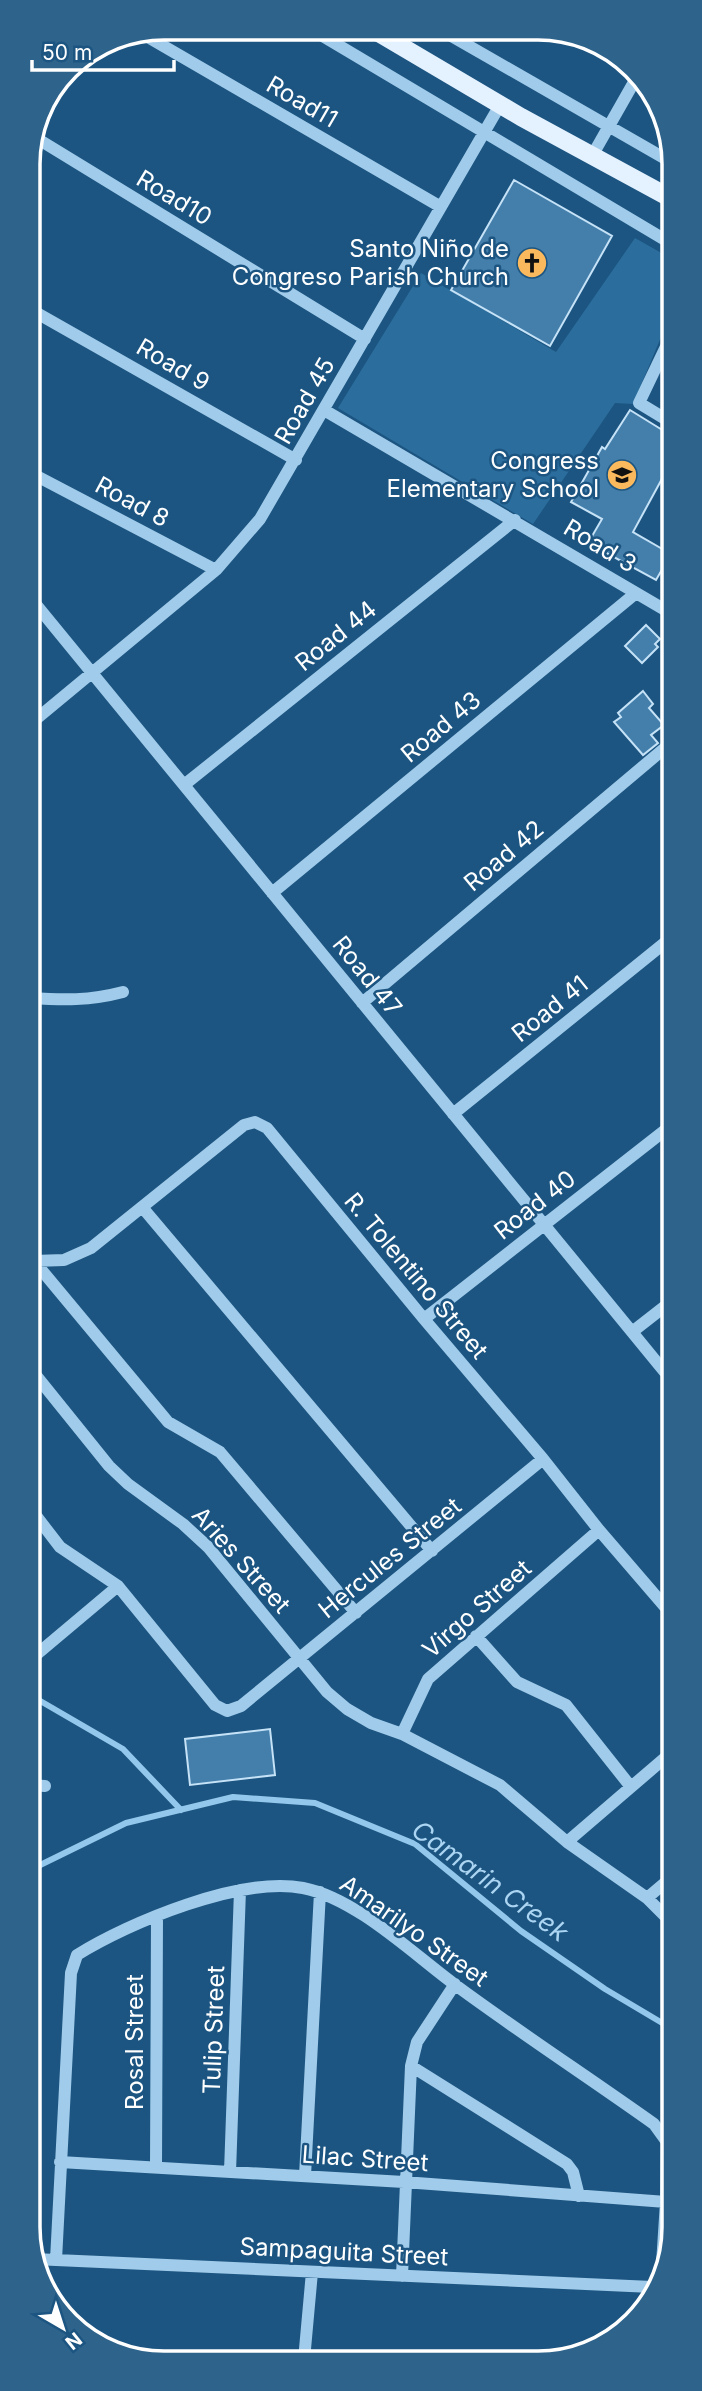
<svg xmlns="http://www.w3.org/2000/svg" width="702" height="2391" viewBox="0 0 702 2391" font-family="Inter,sans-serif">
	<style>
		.green { fill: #2b6e9e }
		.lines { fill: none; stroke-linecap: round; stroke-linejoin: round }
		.stream { stroke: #93c8ec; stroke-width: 6 }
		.building { fill: #447fab; stroke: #c5e2f7; stroke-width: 2 }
		.minor { stroke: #a0cbea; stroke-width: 12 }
		.major { stroke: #e4f1fe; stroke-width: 18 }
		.labels { text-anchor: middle; stroke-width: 5; stroke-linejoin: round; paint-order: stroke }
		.street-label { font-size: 24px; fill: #fff; stroke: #1c5581 }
		.poi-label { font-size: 24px; fill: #fff; stroke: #1c5581; text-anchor: end }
		.water-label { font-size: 26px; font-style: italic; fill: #abd5f2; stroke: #1c5581 }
		.rim { fill: none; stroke: #fff; stroke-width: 3.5 }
	</style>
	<rect width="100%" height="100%" fill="#1c5581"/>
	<!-- green -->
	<path class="green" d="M635,238l37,21v52l-39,93 -18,-1 -82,121 -195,-116 83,-135 135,79z"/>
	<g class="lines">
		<!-- stream -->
		<path class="stream" d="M30,1695l93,54 58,61
			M30,1870l96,-47 107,-26 82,6 100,41 106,87 84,58 69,41"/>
	</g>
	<!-- building -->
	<path class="building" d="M514,180l98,56 -62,110 -99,-56z
		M630,410l42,26v31l-7,12 -2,-2 -30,55 38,22 -15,26 -68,-37 14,-24 -31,-17 31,-55 3,2z
		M646,625l14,14 -5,5 3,3 -16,16 -17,-17z
		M643,691l10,13 -4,4 15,17 -13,10 7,8 -15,12 -29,-33 7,-5 -3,-4z
		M270,1729l5,46 -85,10 -5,-46z"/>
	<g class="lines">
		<!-- minor -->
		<path class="minor" d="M311,29l361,215
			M441,30l230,132
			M141,33l300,174
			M33,136l332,203
			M592,156l46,-81
			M28,308l268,152
			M672,334l-33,69 33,20
			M324,410l348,204
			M29,472l187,98
			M29,596l644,786
			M29,725l187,-155 44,-51 240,-414
			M184,785l331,-265
			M272,893l364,-300
			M29,998c34,2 60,3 94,-6
			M362,1003l310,-261
			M453,1114l219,-177
			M142,1207l290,344
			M34,1261l134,161 52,30 136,161
			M29,1265l5,-4 30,-1 27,-12 153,-123 11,-3 12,6 157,191 119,140 56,71 74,86
			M424,1319l249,-195
			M632,1332l41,-32
			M30,1368l79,98 19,18 55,40 25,23 119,145 20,17 24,14 31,11 98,51 67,57 80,56 26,26
			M30,1508l30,39 58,39 97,119 12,6 14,-5 302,-247
			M476,1636l41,46 49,23 65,82
			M30,1660l88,-74
			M402,1734l26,-55 171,-149
			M30,1785l15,1
			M567,1842l106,-91
			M647,1898l26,-22
			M411,2066l156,98 6,8 6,24
			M60,2162l344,20 262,20
			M156,2168l1,-251
			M230,2172l10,-282
			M305,2176l15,-284
			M34,2259l618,28
			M56,2260l15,-287 6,-18c53,-33 164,-79 226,-67 52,10 108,64 151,96 65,48 134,93 200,140l13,18 -1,60 -4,62
			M402,2276l9,-210 6,-24 38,-58
			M304,2360l8,-88"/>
		<!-- major -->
		<path class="major" d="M372,29l149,88 151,82"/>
	</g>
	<!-- icons -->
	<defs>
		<g id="church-disc" transform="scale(1.575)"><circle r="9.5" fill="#fbb95d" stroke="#1c5581"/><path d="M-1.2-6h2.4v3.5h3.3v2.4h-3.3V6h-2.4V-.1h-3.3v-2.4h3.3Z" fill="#111"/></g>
		<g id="school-disc" transform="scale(1.575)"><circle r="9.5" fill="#fbb95d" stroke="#1c5581"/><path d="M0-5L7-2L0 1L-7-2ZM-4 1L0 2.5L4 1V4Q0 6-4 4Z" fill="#111"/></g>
	</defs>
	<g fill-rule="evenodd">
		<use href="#church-disc" x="532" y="263"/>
		<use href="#school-disc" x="622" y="475"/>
	</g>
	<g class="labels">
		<!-- street labels -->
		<g class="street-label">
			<text transform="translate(302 102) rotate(30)" y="8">Road11</text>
			<text transform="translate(174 198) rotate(31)" y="8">Road10</text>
			<text transform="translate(173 365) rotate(30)" y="8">Road 9</text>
			<text transform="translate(305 401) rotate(-60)" y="8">Road 45</text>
			<text transform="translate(132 502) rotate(28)" y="8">Road 8</text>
			<text transform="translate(600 546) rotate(31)" y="8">Road 3</text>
			<text transform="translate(336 636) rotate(-39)" y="8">Road 44</text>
			<text transform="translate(441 727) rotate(-40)" y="8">Road 43</text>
			<text transform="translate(504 856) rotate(-40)" y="8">Road 42</text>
			<text transform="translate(367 976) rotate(51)" y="8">Road 47</text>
			<text transform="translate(550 1009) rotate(-39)" y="8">Road 41</text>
			<text transform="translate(535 1205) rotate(-38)" y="8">Road 40</text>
			<text transform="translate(416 1276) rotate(50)" y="8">R. Tolentino Street</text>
			<text transform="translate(390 1558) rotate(-39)" y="8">Hercules Street</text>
			<text transform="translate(241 1560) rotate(48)" y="8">Aries Street</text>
			<text transform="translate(477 1609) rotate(-41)" y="8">Virgo Street</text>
			<text transform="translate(414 1931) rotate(35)" y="8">Amarilyo Street</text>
			<text transform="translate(214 2030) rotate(-88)" y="8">Tulip Street</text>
			<text transform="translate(135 2042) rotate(-90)" y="8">Rosal Street</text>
			<text transform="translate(365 2159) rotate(4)" y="8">Lilac Street</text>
			<text transform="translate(344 2252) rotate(3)" y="8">Sampaguita Street</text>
		</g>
		<!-- poi labels -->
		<g class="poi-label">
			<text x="509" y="257">Santo Niño de<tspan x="509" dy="28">Congreso Parish Church</tspan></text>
			<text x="599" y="469">Congress<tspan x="599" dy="28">Elementary School</tspan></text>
		</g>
		<!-- water labels -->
		<g class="water-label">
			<text transform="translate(490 1881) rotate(36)" y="9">Camarin Creek</text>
		</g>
	</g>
	<!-- crop -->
	<path d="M0 0H702V2391H0ZM164 40H538A124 124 0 0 1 662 164V2227A124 124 0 0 1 538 2351H164A124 124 0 0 1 40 2227V164A124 124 0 0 1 164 40Z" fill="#2e638b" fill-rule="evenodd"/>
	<path class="rim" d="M164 40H538A124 124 0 0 1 662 164V2227A124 124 0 0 1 538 2351H164A124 124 0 0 1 40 2227V164A124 124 0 0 1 164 40Z"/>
	<!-- north arrow -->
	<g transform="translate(63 2328) rotate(141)" stroke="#1c5581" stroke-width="5" paint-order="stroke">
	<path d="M0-5L12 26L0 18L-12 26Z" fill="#ffffff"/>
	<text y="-10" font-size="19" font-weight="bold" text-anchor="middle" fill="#ffffff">N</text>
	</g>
	<!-- scale -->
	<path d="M32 60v10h142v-10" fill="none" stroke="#ffffff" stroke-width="3.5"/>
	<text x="42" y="60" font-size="21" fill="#ffffff" stroke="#1c5581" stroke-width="5" paint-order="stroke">50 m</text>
</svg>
